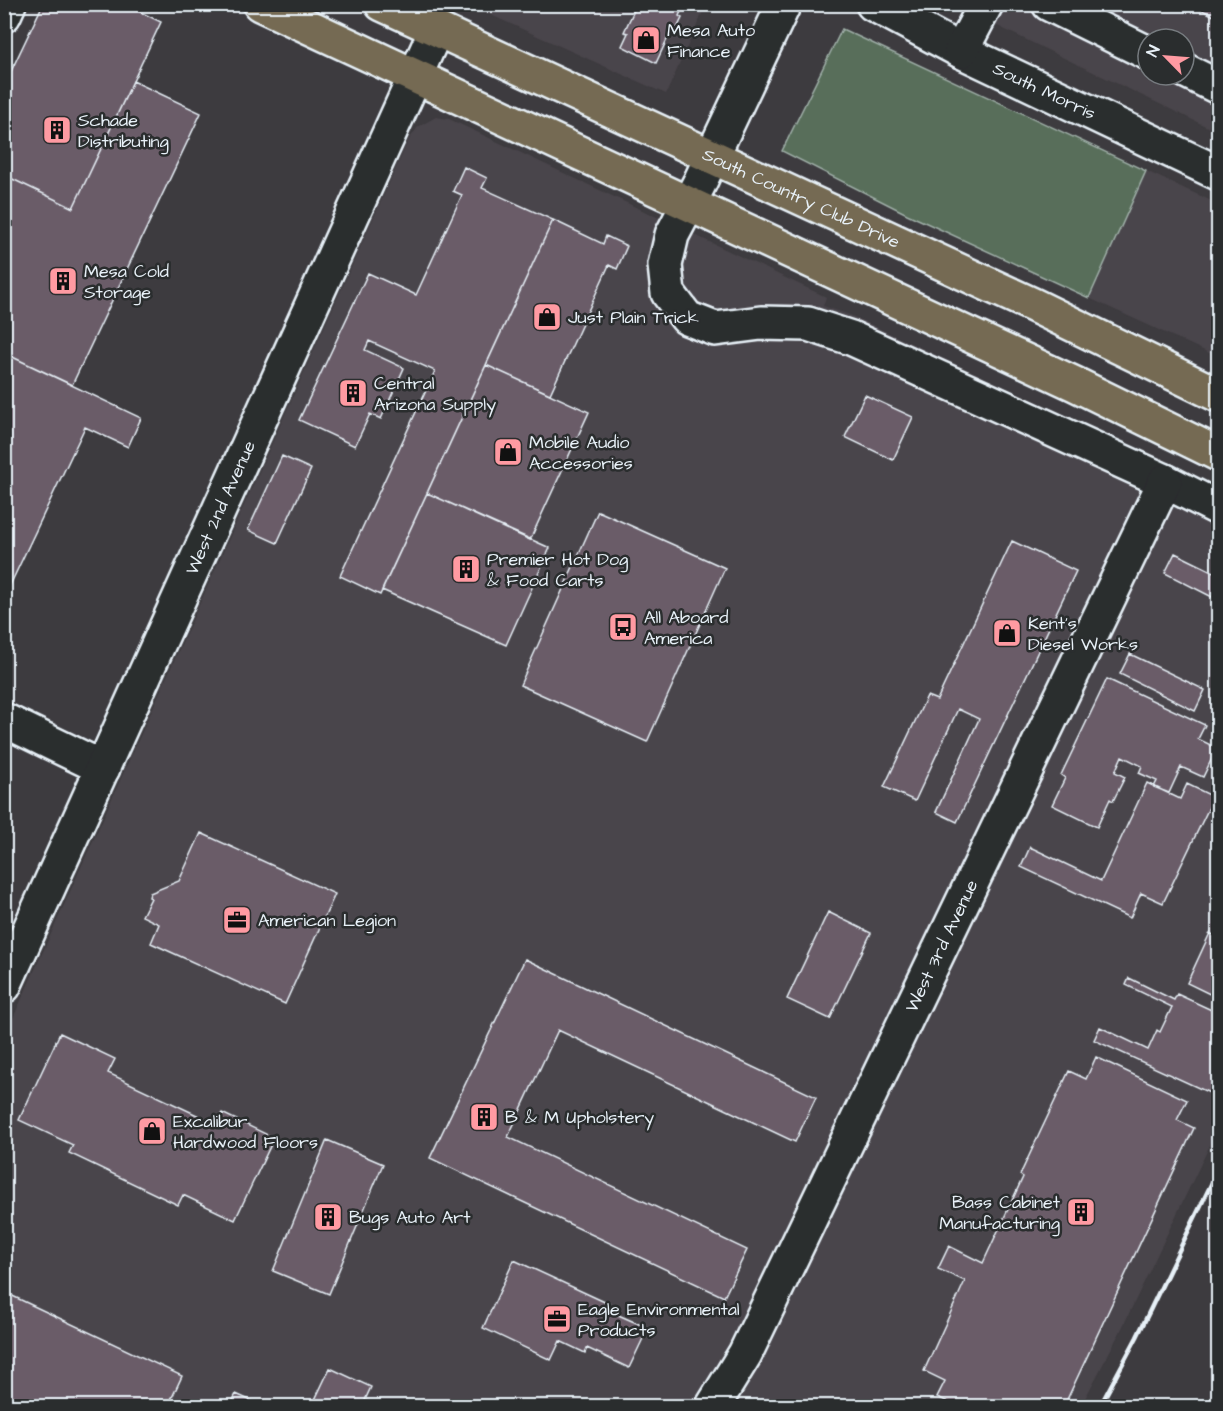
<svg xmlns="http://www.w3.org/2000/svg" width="1223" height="1411" viewBox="0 0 1223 1411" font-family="'Architects Daughter',sans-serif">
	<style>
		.built { fill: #4a454b; fill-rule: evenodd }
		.green { fill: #586e5a; stroke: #a0b0a9; stroke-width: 1.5 }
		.building { fill: #6a5c68; stroke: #e8f1f8; stroke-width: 1.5 }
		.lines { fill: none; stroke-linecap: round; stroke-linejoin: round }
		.minor-casing { stroke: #e8f1f8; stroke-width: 38 }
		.major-casing { stroke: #e8f1f8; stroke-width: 38 }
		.minor { stroke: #2a2d2e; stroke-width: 33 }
		.major { stroke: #756b52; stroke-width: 33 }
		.rail { stroke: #e8f1f8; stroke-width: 4.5 }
		.labels { text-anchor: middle; stroke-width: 5; stroke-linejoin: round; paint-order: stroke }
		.poi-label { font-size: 18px; fill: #e8f1f8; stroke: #2a2d2e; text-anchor: start }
		.street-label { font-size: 18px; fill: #e8f1f8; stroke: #2a2d2e }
	</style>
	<rect width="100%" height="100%" fill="#3d3b3f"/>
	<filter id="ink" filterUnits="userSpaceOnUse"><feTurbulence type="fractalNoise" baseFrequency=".0167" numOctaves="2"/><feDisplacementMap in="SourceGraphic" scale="12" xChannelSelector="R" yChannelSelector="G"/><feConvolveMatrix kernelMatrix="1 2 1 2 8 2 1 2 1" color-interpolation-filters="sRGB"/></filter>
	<g filter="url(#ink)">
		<!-- built -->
		<path class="built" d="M469,5h237l-40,89z
			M954,5h264v127zM1148,39h36v36h-36z
			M436,117l13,2 377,178 -3,9 27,9 204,95 164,81v637l-96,200 -41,78h-1076v-370l403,-895 10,-14z
			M1146,171l72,33v153l-129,-59z"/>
		<!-- green -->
		<path class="green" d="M842,29l304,142 -57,127 -182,-84 -125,-63z"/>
		<!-- building -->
		<path class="building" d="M43,4h81l37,18 -88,186 -69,-33v-89z
			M637,4h45l-2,4 2,1 -3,7 3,2 -7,15 -4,-2 -15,32 -34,-17 6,-13 -4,-1z
			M1190,4h28v14z
			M133,81l68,32 -129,272 -68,-32v-178l69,33z
			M464,167l23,11 -5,10 71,32 -173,375 -40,-19 95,-205 -66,-30 -4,9 39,18 -23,51 -11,-5 -15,32 -56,-26 69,-147 48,22 46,-100 -9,-4z
			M553,220l50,24 3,-8 21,10 -10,23 -8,-4 -59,129 -64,-29z
			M4,353l137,65 -13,29 -43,-20 -81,171z
			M486,365l103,47 -59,128 -103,-47z
			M865,395l48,22 -20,43 -48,-23z
			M282,456l29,13 -34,74 -29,-13z
			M427,493l123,55 -44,97 -124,-55z
			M598,511l127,57 -78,174 -127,-57z
			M1012,541l64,30 -119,251 -21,-10 43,-93 -21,-10 -43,92 -31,-14 43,-91 10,4z
			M1175,553l43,21v26l-53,-27z
			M1130,654l75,36 -10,21 -75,-37z
			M1107,679l98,46 -7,14 19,9 -14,29 -22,-10 -12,26 -15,-6 3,-6 -18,-8 3,-7 -20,-10 -7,16 10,5 -12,24 -3,-2 -13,28 -45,-22 13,-27 -4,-3z
			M1147,783l33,16 7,-15 27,13 -51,106 -22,-10 -11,25 -109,-51 9,-20 71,34z
			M201,833l134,61 -50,110 -134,-61 8,-19 -17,-8 9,-18 -2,-1 1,-4 29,-12z
			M828,912l43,21 -41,86 -43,-20z
			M1210,933l8,5v60l-31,-15z
			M525,959l291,138 -21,45 -237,-112 -50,107 239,113 -23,47 -294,-139z
			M1129,978l45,22 3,-6 41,19v72l-4,10 -120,-55 6,-13 48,23 9,-20 3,2 12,-25 -46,-22z
			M60,1033l55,26 -7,14 108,51 6,-11 52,25 -39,82 -52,-25 -5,10 -109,-52 4,-8 -54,-25z
			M1096,1057l91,43 -10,20 17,8 -130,278h-107l-20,-9 8,-16 -21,-10 41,-90 -27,-12 11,-23 34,17 40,-86 -3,-2 49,-104 17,8z
			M327,1140l56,24 -54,130 -56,-23z
			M514,1260l95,44 -2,6 41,18 -19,40 -42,-20 -2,5 -25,-12 -9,19 -68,-32z
			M4,1292l178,84 -14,30h-164z
			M330,1368l41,19 -6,13 14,6h-67z
			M236,1394l27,12h-33z"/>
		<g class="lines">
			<!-- minor casing -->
			<g class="minor-casing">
				<g id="minor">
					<path d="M784,4l-85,180 -27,51 -7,30 3,28 19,25 28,11 46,-6 47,1 43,14 314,143 53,27"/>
					<path id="s1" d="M873,4l88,47 257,122"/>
					<path d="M1049,4l99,49"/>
					<path d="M4,15l5,-11"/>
					<path d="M961,51l25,-47"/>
					<path d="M1184,70l34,17"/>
					<path d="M4,720l99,48"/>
					<path id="s2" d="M4,986l432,-956"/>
					<path id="s3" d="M713,1406l32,-52 420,-873"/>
				</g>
			</g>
			<!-- major casing -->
			<g class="major-casing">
				<g id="major">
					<path d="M260,4l815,380 143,70"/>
					<path id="s4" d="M382,4l651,301 185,90"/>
				</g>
			</g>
			<!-- minor -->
			<use href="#minor" class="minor"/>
			<!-- major -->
			<use href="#major" class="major"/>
			<!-- rail -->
			<path class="rail" d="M1100,1406l37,-69 81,-167"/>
		</g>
	</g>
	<!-- icons -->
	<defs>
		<g id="shop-square" transform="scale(1.5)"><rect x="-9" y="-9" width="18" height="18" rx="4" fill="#ff9aa2" stroke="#2a2d2e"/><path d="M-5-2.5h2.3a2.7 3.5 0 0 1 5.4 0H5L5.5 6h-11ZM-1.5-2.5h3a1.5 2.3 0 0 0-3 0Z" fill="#111"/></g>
		<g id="building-square" transform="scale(1.5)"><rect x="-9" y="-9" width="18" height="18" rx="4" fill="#ff9aa2" stroke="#2a2d2e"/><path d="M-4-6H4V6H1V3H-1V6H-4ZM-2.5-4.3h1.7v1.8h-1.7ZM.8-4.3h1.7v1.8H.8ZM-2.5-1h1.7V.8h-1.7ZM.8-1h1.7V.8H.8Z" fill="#111"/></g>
		<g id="bus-square" transform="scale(1.5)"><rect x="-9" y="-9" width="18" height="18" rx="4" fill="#ff9aa2" stroke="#2a2d2e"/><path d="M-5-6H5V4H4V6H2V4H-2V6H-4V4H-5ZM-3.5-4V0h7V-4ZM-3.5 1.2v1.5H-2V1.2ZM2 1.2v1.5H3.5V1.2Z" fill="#111"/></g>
		<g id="office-square" transform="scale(1.5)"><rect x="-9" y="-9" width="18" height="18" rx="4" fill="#ff9aa2" stroke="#2a2d2e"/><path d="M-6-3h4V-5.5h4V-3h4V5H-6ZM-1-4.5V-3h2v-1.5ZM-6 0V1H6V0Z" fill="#111"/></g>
	</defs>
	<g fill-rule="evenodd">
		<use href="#shop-square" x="646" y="40"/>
		<use href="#building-square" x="57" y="130"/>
		<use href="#building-square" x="63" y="281"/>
		<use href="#shop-square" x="547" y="317"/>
		<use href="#building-square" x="353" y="393"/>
		<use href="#shop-square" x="508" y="452"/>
		<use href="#building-square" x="466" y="569"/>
		<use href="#bus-square" x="623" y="627"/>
		<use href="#shop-square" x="1007" y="633"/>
		<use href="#office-square" x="237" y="920"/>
		<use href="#building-square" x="484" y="1117"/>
		<use href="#shop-square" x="152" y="1131"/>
		<use href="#building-square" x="1081" y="1212"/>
		<use href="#building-square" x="328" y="1217"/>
		<use href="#office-square" x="557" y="1319"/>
	</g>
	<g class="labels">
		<!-- poi labels -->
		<g class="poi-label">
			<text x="667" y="36">Mesa Auto<tspan x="667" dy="21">Finance</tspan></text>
			<text x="78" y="126">Schade<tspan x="78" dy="21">Distributing</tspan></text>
			<text x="84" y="277">Mesa Cold<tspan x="84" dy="21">Storage</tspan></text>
			<text x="568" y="323">Just Plain Trick</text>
			<text x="374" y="389">Central<tspan x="374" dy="21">Arizona Supply</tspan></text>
			<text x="529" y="448">Mobile Audio<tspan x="529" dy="21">Accessories</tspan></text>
			<text x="487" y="565">Premier Hot Dog<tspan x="487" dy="21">&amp; Food Carts</tspan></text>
			<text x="644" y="623">All Aboard<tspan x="644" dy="21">America</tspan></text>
			<text x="1028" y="629">Kent's<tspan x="1028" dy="21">Diesel Works</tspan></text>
			<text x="258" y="926">American Legion</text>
			<text x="505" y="1123">B &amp; M Upholstery</text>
			<text x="173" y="1127">Excalibur<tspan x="173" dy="21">Hardwood Floors</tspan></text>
			<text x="1060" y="1208" text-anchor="end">Bass Cabinet<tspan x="1060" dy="21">Manufacturing</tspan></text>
			<text x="349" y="1223">Bugs Auto Art</text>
			<text x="578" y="1315">Eagle Environmental<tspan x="578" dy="21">Products</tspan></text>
		</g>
		<!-- street labels -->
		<g class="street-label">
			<text dy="6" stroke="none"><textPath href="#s1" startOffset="192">South Morris</textPath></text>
			<text dy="6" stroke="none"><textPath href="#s4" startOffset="462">South Country Club Drive</textPath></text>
			<text dy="6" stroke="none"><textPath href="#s2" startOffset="525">West 2nd Avenue</textPath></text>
			<text dy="6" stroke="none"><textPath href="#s3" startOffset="514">West 3rd Avenue</textPath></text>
		</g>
	</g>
	<!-- margin -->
	<rect width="1223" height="1411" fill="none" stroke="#2a2d2e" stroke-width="24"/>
	<rect x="12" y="12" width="1199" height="1387" fill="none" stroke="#e8f1f8" stroke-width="2" filter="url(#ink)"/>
	<!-- north arrow -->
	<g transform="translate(1166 57) rotate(295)"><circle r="28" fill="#2a2d2e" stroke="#767b7f" stroke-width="1.5"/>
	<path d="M0-4.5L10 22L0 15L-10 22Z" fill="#ff9aa2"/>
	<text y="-9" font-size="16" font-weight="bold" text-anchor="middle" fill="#e8f1f8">N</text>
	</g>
</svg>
